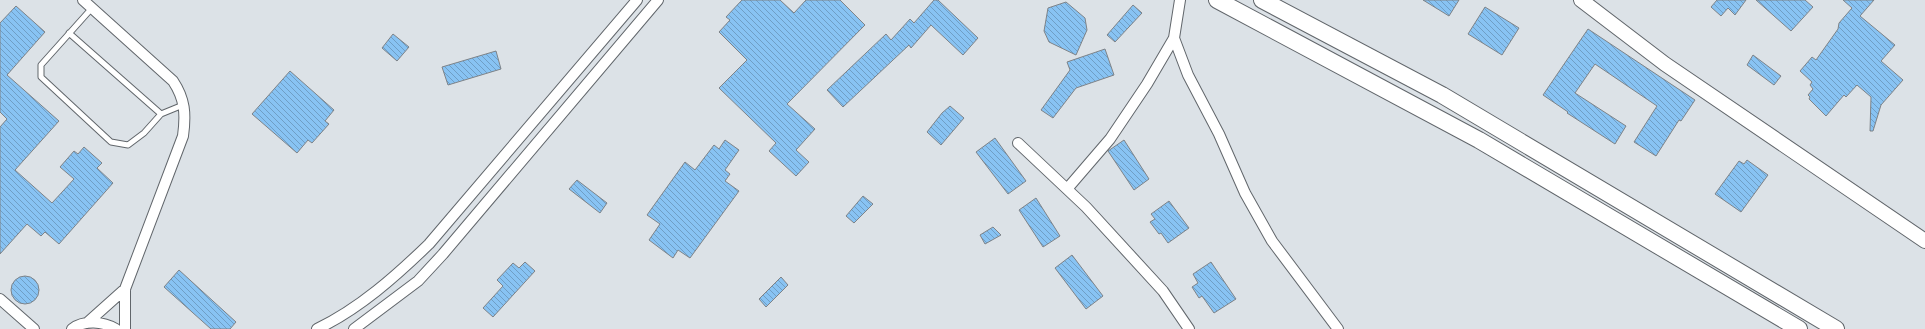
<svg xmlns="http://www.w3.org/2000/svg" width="1925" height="329" viewBox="0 0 1925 329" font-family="Mulish,sans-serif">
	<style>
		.building { fill: url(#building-back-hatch); stroke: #7e8388 }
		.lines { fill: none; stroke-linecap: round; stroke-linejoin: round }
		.lane-casing { stroke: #61666b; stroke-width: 7 }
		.street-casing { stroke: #61666b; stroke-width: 12 }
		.secondary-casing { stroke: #61666b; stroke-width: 16 }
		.primary-casing { stroke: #61666b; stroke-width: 18 }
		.lane { stroke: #fff; stroke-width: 5 }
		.street { stroke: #fff; stroke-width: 10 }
		.secondary { stroke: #fff; stroke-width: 14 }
		.primary { stroke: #fff; stroke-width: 16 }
	</style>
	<defs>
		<pattern id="building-back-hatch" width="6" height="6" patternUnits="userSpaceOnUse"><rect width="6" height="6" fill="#88c3f3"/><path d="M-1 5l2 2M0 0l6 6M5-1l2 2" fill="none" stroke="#6f9ec5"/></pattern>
	</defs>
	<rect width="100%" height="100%" fill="#dce2e7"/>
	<!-- building -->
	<path class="building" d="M742,0h38l14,13 12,-13h34l25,25 -78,79 28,25 -19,21 13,12 -13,14 -27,-25 7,-8 -57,-55 28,-28 -28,-28 11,-12 -4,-3z
		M934,0h4l40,38 -15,17 -32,-30 -20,23 -2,-3 -66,62 -16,-17 59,-56 5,6 19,-21 4,4z
		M1423,0h36l-10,16z
		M1717,0h29l-11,15 -7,-7 -7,8 -10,-9z
		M1756,0h49l8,7 -22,24z
		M1843,0h31l-14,16 35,29 -14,16 22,19 -22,25 -8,26h-3l1,-34 -14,-12 -11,12 -2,-2 -18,21 -17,-17 1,-2 -2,-2 5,-6 -3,-4 2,-3 -12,-11 12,-14 4,3 22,-31 1,-6 13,-15z
		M1066,2l19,16 2,12 -11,25 -27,-13 -5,-11 4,-23z
		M1133,5l9,8 -27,29 -8,-7z
		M16,6l29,26 -38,43 52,46 -44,49 37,33 22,-24 -14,-12 14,-16 4,3 6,-7 18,16 -5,5 16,15 -54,61 -14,-12 -4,4 -14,-12 -27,30v-127l7,-8 -7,-7v-89z
		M1485,7l34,21 -17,27 -34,-21z
		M1588,29l107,71 -14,21 -2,-1 -23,36 -22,-14 23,-36 -62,-42 -20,29 51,33 -11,18 -48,-31 1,-1 -25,-17z
		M393,34l16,13 -12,14 -15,-13z
		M1105,49l9,26 -38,13 -23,30 -12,-8 29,-40 -3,-8z
		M496,51l5,18 -53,16 -6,-18z
		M1753,55l28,21 -7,9 -27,-20z
		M290,71l44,39 -9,11 4,3 -17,19 -4,-3 -11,13 -45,-39z
		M950,106l14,12 -23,27 -14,-13 15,-19z
		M995,138l31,43 -18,13 -32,-42z
		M725,140l14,10 -14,20 5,4 -5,7 14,10 -49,67 -12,-8 -5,8 -24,-18 11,-16 -13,-9 38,-53 10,8 19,-25 5,4z
		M1124,140l25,39 -15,11 -26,-39z
		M1747,160l21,15 -27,37 -26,-18 24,-33 5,3z
		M577,180l30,23 -7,10 -31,-24z
		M863,196l10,8 -19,19 -8,-7z
		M1036,198l24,38 -17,11 -24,-37z
		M1169,201l20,27 -21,15 -7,-10 -2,1 -9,-12 5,-3 -4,-5z
		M993,227l8,8 -16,9 -5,-9z
		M1072,255l31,41 -17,13 -31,-41z
		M525,262l10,9 -42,46 -10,-9 20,-22 -6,-6 16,-17 6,5z
		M1211,262l25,37 -22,14 -12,-17 -3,2 -7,-11 6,-4 -5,-9z
		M179,270l57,52 -6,7h-19l-47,-42z
		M11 290a14 14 0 1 1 28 0a14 14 0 1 1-28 0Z
		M781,277l7,8 -22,22 -7,-8z"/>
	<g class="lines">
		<!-- lane casing -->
		<g class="lane-casing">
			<path id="lane" d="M92,8l-51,57v12l70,65 17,3 16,-12 17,-19 22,-9
				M69,33l92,81"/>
		</g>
		<!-- street casing -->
		<g class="street-casing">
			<path id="street" d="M83,0l90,81c12,18 13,33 10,55l-58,153v40
				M1180,0l-6,38 14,37 31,59 26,59 27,48 66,88
				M1018,143l68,64 77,84 26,38
				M1067,189l43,-50 37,-55 27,-46
				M0,299l34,30
				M87,323l38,-34
				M72,329c12,-9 31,-8 44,0
				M317,329c42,-20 79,-53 112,-85l208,-244
				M354,329l64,-48 25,-27 215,-254"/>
		</g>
		<!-- secondary casing -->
		<g class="secondary-casing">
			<path id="secondary" d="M1581,0l84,64 260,177"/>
		</g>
		<!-- primary casing -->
		<g class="primary-casing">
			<path id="primary" d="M1217,0l262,140 320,189
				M1262,0l180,95 394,234"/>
		</g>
		<!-- lane -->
		<use href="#lane" class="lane"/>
		<!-- street -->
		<use href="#street" class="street"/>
		<!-- secondary -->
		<use href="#secondary" class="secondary"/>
		<!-- primary -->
		<use href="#primary" class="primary"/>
	</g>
</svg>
